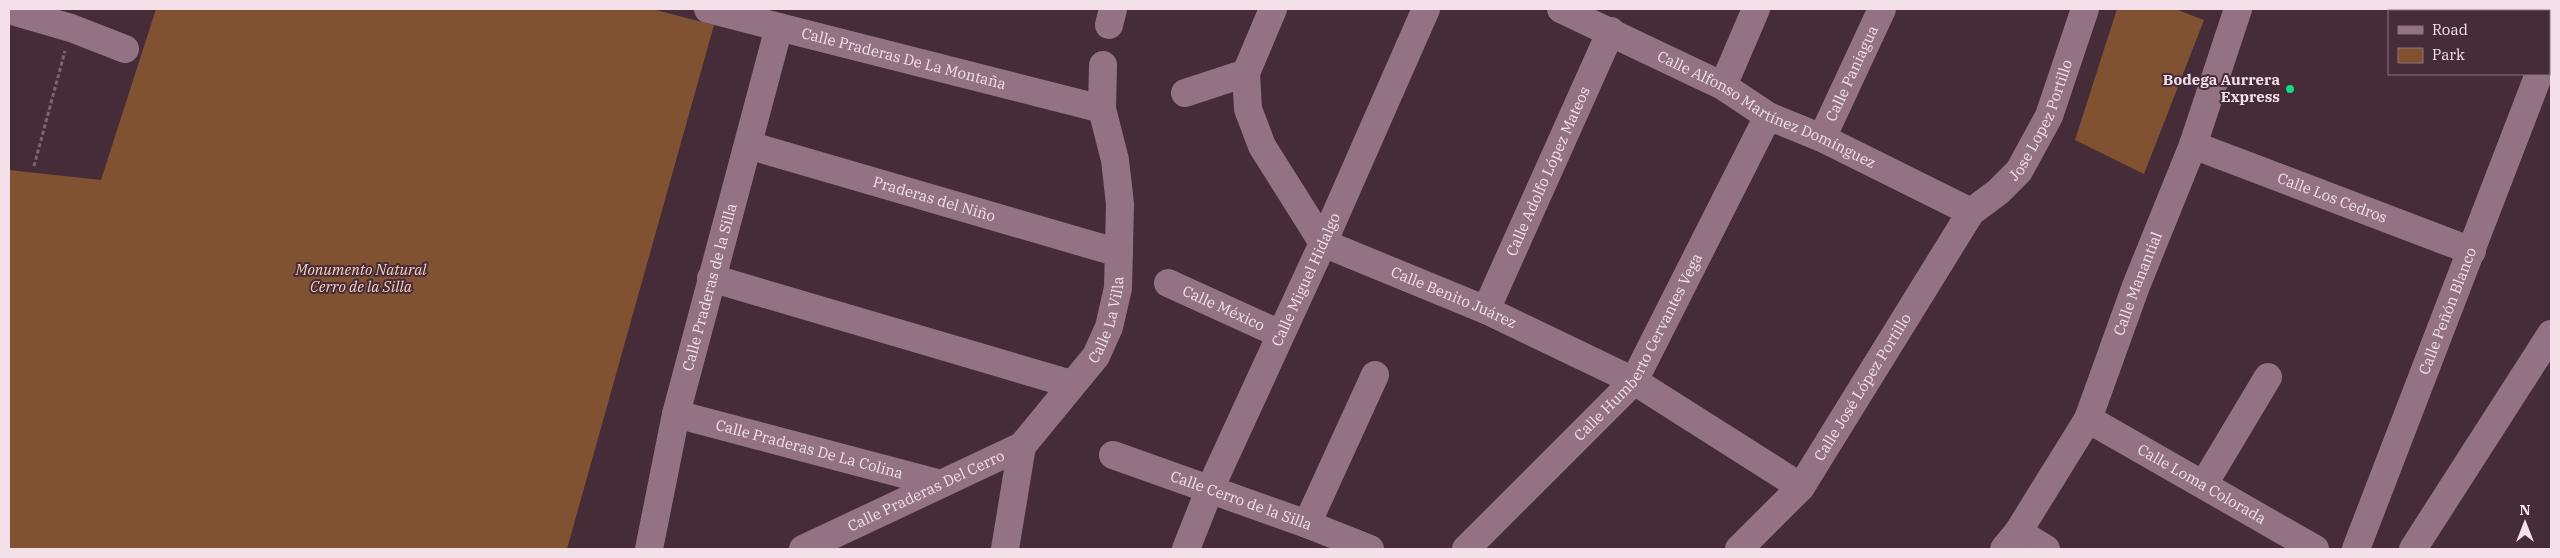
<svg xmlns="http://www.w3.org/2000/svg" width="2560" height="558" viewBox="0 0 2560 558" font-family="'IBM Plex Serif',serif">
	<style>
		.green { fill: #805231 }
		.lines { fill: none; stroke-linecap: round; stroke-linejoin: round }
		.path { stroke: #7d6471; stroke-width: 3; stroke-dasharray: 4 2.5; stroke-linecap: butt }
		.minor { stroke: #937383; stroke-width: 28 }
		.poi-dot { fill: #16d989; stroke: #462b39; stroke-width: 2 }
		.labels { text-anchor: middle; stroke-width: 4; stroke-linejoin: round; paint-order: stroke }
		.street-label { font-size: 15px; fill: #f3e0e9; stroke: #462b39 }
		.poi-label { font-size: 15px; font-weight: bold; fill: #f3e0e9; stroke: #462b39; text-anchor: end }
		.park-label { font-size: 15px; font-style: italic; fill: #fbd3b8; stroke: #462b39 }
	</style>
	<rect width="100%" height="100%" fill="#462b39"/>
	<!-- green -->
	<path class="green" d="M156,9h496l62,16 -147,524h-558v-379l92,10z
		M2117,9h58l29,11 -60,154 -69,-34z"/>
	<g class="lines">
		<!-- path -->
		<path class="path" d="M34,166l31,-115"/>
		<!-- minor -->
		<g class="minor">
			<path id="s1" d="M708,9l394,100"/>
			<path id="s2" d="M1561,9l162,77 45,30 54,22 149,74"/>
			<path d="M9,10l62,18 54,21"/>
			<path d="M1109,25l4,-16"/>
			<path d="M2549,49l2,-7"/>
			<path d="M1246,73l27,-64"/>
			<path d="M1723,86l33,-77"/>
			<path id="s3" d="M1185,93l61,-20 2,36 14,37 61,97 163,67 148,71 167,106"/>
			<path id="s4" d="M1822,138l60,-129"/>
			<path id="s5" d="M748,145l371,108"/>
			<path id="s6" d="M2193,145l279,106"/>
			<path d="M711,278l360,106"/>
			<path id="s7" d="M1168,283l112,51"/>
			<path id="s8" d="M1486,310l125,-279"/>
			<path id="s9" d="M676,414l265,70"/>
			<path id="s10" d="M2088,419l227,130"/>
			<path id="s11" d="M1113,455l194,69 63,25"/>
			<path d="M2204,484l64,-107"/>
			<path d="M1307,524l68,-149"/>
			<path d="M2018,532l28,17"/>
			<path id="s12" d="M649,549l27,-135 103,-387"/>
			<path id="s13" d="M803,549l219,-103"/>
			<path id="s14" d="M1005,549l17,-103 74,-90 13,-29 9,-39 2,-84 -5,-44 -13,-51 1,-44"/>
			<path id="s15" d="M1186,549l23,-58 114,-248 103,-234"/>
			<path id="s16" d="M1466,549l168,-168 134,-265"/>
			<path id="s17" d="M1739,549l62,-62 170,-275 27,-20 21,-21 30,-55 36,-107"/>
			<path id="s18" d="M2004,549l14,-17 70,-113 48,-133 57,-141 45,-136"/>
			<path id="s19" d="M2356,549l183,-475"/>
			<path d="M2413,549l138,-215"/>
		</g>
	</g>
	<!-- markers -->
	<circle class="poi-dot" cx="2290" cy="89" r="5"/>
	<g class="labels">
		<!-- street labels -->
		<g class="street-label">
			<text dy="5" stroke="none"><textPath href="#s1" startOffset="202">Calle Praderas De La Montaña</textPath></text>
			<text dy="5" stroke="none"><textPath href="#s4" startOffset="71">Calle Paniagua</textPath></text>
			<text dy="5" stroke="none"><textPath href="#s2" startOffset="229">Calle Alfonso Martínez Domínguez</textPath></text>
			<text dy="5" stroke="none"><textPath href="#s17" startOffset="530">Jose Lopez Portillo</textPath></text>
			<text dy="5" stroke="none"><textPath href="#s8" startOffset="152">Calle Adolfo López Mateos</textPath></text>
			<text dy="5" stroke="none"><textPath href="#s6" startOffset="149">Calle Los Cedros</textPath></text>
			<text dy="5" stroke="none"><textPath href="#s5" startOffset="194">Praderas del Niño</textPath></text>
			<text dy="5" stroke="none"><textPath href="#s15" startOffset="295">Calle Miguel Hidalgo</textPath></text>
			<text dy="5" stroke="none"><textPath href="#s18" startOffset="299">Calle Manantial</textPath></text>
			<text dy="5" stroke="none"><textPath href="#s12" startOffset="269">Calle Praderas de la Silla</textPath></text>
			<text dy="5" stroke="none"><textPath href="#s3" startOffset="396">Calle Benito Juárez</textPath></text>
			<text dy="5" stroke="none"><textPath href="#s7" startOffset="61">Calle México</textPath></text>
			<text dy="5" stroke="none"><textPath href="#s19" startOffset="255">Calle Peñón Blanco</textPath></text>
			<text dy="5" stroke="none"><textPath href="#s14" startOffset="259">Calle La Villa</textPath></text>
			<text dy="5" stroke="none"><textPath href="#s16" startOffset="268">Calle Humberto Cervantes Vega</textPath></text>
			<text dy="5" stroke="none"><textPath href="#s17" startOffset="205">Calle José López Portillo</textPath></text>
			<text dy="5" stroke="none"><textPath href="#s9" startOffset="138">Calle Praderas De La Colina</textPath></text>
			<text dy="5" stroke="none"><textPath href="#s10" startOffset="131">Calle Loma Colorada</textPath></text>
			<text dy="5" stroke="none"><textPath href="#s13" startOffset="136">Calle Praderas Del Cerro</textPath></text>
			<text dy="5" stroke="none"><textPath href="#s11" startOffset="136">Calle Cerro de la Silla</textPath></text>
		</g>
		<!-- poi labels -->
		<g class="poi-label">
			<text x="2280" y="85">Bodega Aurrera<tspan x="2280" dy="17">Express</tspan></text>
		</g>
		<!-- park labels -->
		<g class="park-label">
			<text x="361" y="275">Monumento Natural<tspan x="361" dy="17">Cerro de la Silla</tspan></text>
		</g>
	</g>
	<!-- border -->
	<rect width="2560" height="558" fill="none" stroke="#f3e0e9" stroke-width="20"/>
	<!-- legend -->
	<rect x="2388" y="10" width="162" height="65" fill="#462b39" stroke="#8b737f"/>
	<rect x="2398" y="26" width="25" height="8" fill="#937383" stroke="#8b737f"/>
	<text x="2432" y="35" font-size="15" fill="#f3e0e9">Road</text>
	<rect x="2398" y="48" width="25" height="15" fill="#805231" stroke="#8b737f"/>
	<text x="2432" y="60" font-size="15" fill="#f3e0e9">Park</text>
	<!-- north arrow -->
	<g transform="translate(2525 523)" stroke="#462b39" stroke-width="4" paint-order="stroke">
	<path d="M0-4L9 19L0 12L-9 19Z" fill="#f3e0e9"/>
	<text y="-8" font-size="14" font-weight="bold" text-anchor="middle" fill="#f3e0e9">N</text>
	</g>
</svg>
